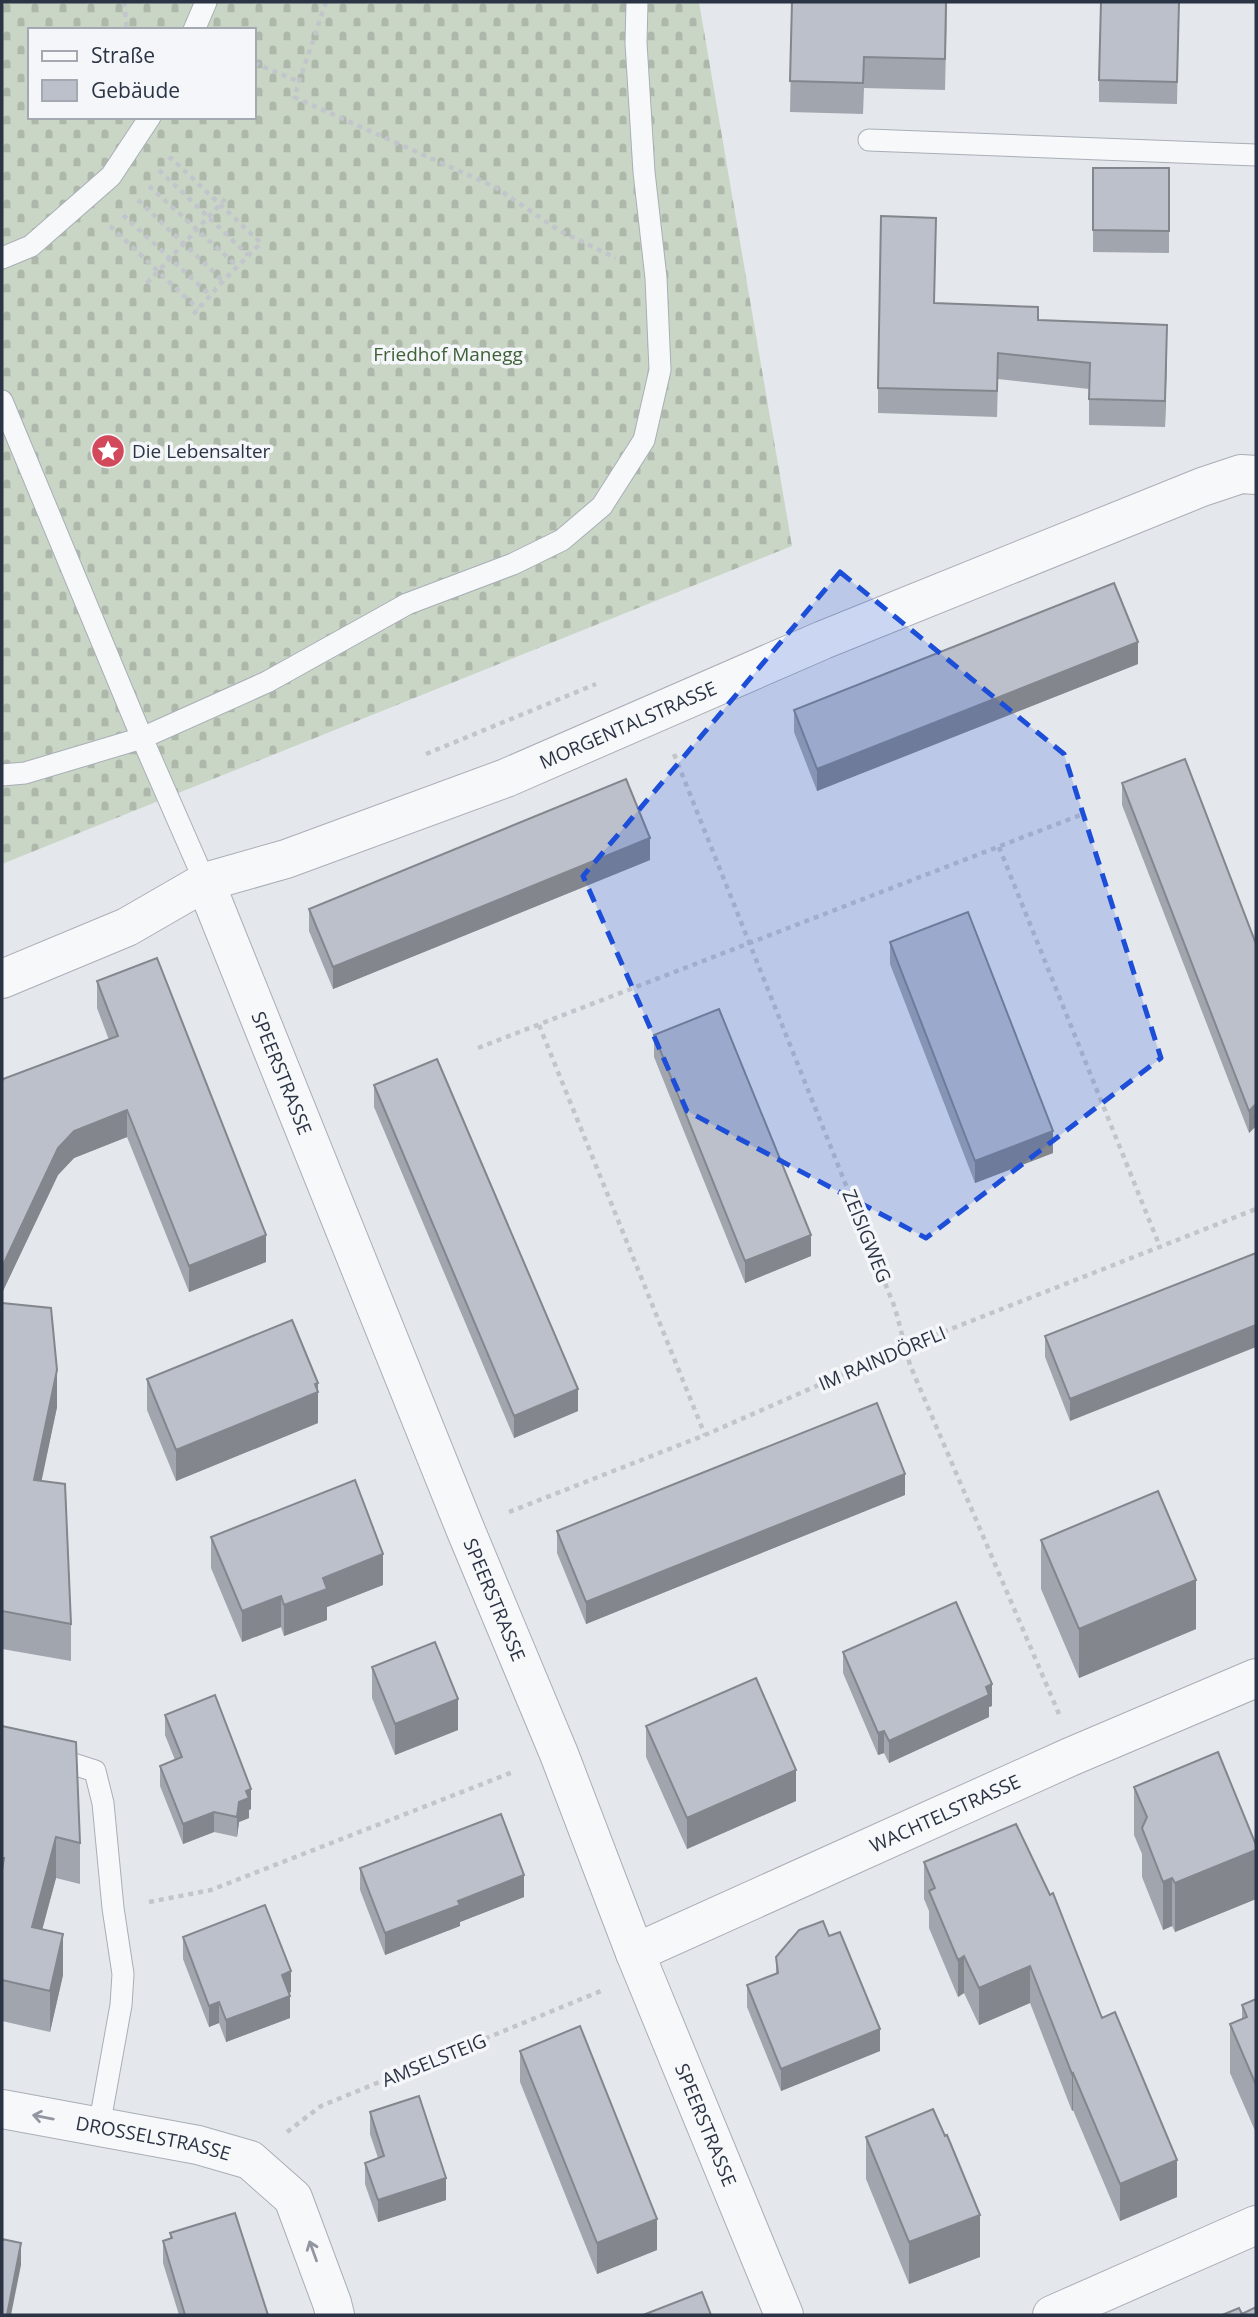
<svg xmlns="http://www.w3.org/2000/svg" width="1258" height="2317" viewBox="0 0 1258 2317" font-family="'Open Sans',sans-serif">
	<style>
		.cemetery { fill: url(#cemetery-stones); fill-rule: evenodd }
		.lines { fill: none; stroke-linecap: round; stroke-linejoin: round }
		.lane-casing { stroke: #a9aeb7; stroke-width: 23 }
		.street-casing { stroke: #a9aeb7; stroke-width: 40 }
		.path { stroke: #c2c5cb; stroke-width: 4.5; stroke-dasharray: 5 5; stroke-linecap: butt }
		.lane { stroke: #f7f8fa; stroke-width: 21 }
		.street { stroke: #f7f8fa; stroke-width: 38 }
		.wall { fill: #a1a5ae }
		.shaded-wall { fill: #83868d }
		.building { fill: #bbc0ca; stroke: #83868d; stroke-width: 2 }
		.oneway { stroke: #9196a0 }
		.marked { fill: #1d4ed8; fill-opacity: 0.2; stroke: #1d4ed8; stroke-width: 5; stroke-dasharray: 14 9; stroke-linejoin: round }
		.labels { text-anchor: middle; stroke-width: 7; stroke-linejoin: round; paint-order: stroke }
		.park-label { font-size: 19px; fill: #3f6138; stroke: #f4f6f9 }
		.poi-label { font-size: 19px; fill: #2b3445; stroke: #f4f6f9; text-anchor: start }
		.street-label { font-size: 19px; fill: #2b3445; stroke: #f4f6f9 }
	</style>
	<defs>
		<pattern id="cemetery-stones" width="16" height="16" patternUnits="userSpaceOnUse" patternTransform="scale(1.75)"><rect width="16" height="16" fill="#c9d6c5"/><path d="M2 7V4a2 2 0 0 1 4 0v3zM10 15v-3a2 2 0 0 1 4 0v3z" fill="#adb8ab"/></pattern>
	</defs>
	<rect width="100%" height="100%" fill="#e4e7ec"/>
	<!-- cemetery -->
	<path class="cemetery" d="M2,2h697l93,544 -790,318zM30,30h224v87h-224z"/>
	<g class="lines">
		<!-- lane casing -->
		<g class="lane-casing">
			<path id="lane" d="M194,30l12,-28
				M869,140l387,15
				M2,258l29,-12 80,-70 39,-59
				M2,401l140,337 63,144
				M2,775l23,-2 117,-35 125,-56 140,-78 106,-40 49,-24 40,-34 42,-66 16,-70 -4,-92 -12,-106 -8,-129 1,-41
				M67,1762l28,9 8,32 10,105 10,66 -2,31 -22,122"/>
		</g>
		<!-- street casing -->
		<g class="street-casing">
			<g id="street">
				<path id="s1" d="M205,882l261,649 93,223 76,199 149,362"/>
				<path id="s2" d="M2,979l125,-52 78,-45 81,-23 220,-81 317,-138 379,-153 39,-13 15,1"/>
				<path id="s3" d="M635,1953l435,-196 186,-79"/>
				<path id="s4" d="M2,2109l196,36 52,15 43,38 39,105 3,12"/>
				<path d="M1052,2315l204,-90"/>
			</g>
		</g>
		<!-- path -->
		<path class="path" d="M124,2l3,28
			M326,2l-32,95 201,90 65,44 56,27
			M254,63l46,19
			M169,160l2,-2 90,85 -38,38 -32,36
			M159,170l89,85
			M149,186l88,80
			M138,200l85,81
			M123,215l87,80
			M110,226l88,83
			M147,283l81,-87
			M426,754l170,-70
			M674,754l221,554 15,57 149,349
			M999,847l161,400
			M539,1025l166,410
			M478,1048l605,-234
			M509,1512l196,-77 200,-88 351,-138
			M149,1902l62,-12 302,-118
			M287,2132l34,-26 280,-115"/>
		<!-- lane -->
		<use href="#lane" class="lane"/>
		<!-- street -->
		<use href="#street" class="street"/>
	</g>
	<!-- wall -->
	<path class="wall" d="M792,2h155l-2,88 -81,-2 -1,26 -73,-2z
		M1179,2l-2,102 -78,-2v-22z
		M1093,168h76v85l-76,-1z
		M936,243l-2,60 104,17 129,30 -2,77 -76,-2v-36l-91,-10 -1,38 -119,-4v-25z
		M1138,664l-321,127 -23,-59v-22z
		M1122,783l134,161v182l-7,7 -127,-328z
		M650,860l-317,129 -24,-58v-22z
		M890,942l163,211 -78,30 -85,-219z
		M97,981l169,281 -77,30 -62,-155 -53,21 -16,17 -56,118v-211l107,-42 -12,-32z
		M654,1035l157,221 -66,27 -91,-226z
		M374,1085l204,326 -64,27 -140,-331z
		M1256,1253l-186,168 -25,-64v-21z
		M2,1303l55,104 -16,74 30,143v37l-69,-12z
		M147,1379l171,11v33l-142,58 -29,-71z
		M905,1495l-319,129 -29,-71v-22z
		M211,1537l172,48 -56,22v13l-43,16 -3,-9 -39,15 -31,-74z
		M1041,1540l155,89 -117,49 -38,-89z
		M843,1652l149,54 -3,1v10l-100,46 -5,-10 -6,2 -35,-82z
		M372,1667l86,63 -63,25 -23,-57z
		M165,1715l86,94 -2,1v8l-10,4 -2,15 -23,-5 -31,12 -23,-58v-20l15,-6 -10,-25z
		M2,1726l78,117v41l-24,-6 -14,51 21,46 -13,57 -48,-11z
		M646,1726l150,75 -109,48 -41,-92z
		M1134,1787l122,58v54l-81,33 -3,-6 -9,4 -21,-53v-23l-8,-19z
		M924,1862l178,156 75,179 -57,24 -47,-111 -1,1 -42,-108 -51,22 -15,-32 -6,4 -29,-69v-17l-5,-12z
		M360,1868l164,29 -64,25v4l-75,29 -25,-65z
		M829,1936l51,115 -99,40 -34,-84v-22l29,-11v-17z
		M183,1937l108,55 -2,1 1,25 -64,24 -7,-19 -10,4 -26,-68z
		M1256,1999v134l-26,-60v-49l12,-5v-14z
		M520,2051l137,199 -60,24 -77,-192z
		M370,2112l76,88 -68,22 -13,-38v-21l13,-5 -8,-24z
		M866,2137l114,120 -71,27 -43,-105z
		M170,2233l98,82h-89l-16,-52v-22l7,-2z"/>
	<!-- shaded-wall -->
	<path class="shaded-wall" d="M1167,325v25l-2,77v-26z
		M1138,642v22l-321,127v-22z
		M650,838v22l-317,129v-22z
		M1256,1104v22l-7,7v-22z
		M127,1110v27l-53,21 -16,17 -56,118v-26l56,-119 16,-17z
		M1053,1131v22l-78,30v-22z
		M266,1235v27l-77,30v-26z
		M811,1235v21l-66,27v-22z
		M1256,1325v22l-186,74v-22z
		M57,1370v37l-23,110v-37z
		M318,1383v40l-142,58v-31z
		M578,1389v22l-64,27v-22z
		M905,1474v21l-319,129v-22z
		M383,1554v31l-56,22v13l-43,16v-31l39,-27z
		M1196,1580v49l-117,49v-49z
		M281,1596v31l-39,15v-31z
		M992,1684v22l-3,1v10l-100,46v-22z
		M458,1699v31l-63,25v-31z
		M884,1731v22l-6,2v-22z
		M796,1770v31l-109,48v-31z
		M251,1789v20l-2,1v8l-10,4 -2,15v-20l2,-15 7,-11z
		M214,1812v20l-31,12v-20z
		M56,1837v41l-24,90v-41z
		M1256,1850v49l-81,33v-49z
		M524,1875v22l-64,25v4l-75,29v-22l73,-32z
		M1172,1878v48l-9,4v-48z
		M63,1934v41l-13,57v-41z
		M964,1956v37l-6,4v-37z
		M1030,1966v37l-51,22v-37z
		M291,1971v21l-9,5v-22z
		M290,1996v22l-64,24v-22z
		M219,2002v21l-10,4v-21z
		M880,2029v22l-99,40v-22z
		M1073,2073v37l-1,1v-37z
		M1177,2160v37l-57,24v-37z
		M446,2178v22l-68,22v-22z
		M980,2215v42l-71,27v-42z
		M657,2219v31l-60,24v-31z
		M21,2243v22l-10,50h-4z"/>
	<!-- building -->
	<path class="building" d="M792,2h154l-1,57 -81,-2 -1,26 -73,-2z
		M1101,2h78l-2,80 -78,-2z
		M1093,168h76v63l-76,-1z
		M881,216l55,2 -2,85 104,4v13l129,5 -2,76 -76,-2 1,-36 -92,-10 -1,38 -119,-3z
		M1114,583l24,59 -321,127 -23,-59z
		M1185,759l71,185v160l-7,7 -127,-328z
		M626,779l24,59 -317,129 -24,-58z
		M968,912l85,219 -78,30 -85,-219z
		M157,958l109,277 -77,31 -62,-156 -53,21 -16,17 -56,119v-185l1,-3 115,-43 -21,-55z
		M719,1009l92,226 -66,26 -91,-226z
		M437,1059l141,330 -64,27 -140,-331z
		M1256,1253v72l-186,74 -25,-63z
		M2,1303l49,5 6,62 -23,110 31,4 6,140 -69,-13z
		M292,1320l26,63 -3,1 3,8 -142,58 -29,-71z
		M877,1403l28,71 -319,128 -29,-71z
		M355,1480l28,74 -60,24 4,11 -43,16 -3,-9 -39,15 -31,-74z
		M1158,1491l38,89 -117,49 -38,-89z
		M956,1602l36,82 -6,3 3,8 -100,46 -5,-10 -6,2 -35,-81z
		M435,1642l23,57 -63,25 -23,-57z
		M756,1678l40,92 -109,48 -41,-92z
		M215,1695l36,94 -5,2 3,7 -10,4 -2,15 -23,-5 -31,12 -23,-58 22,-9 -17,-42z
		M2,1726l74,16 4,101 -24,-6 -24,90 31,7 -13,57 -48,-11v-110l2,-12h-2z
		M1218,1752l38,93v5l-81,33 -3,-5 -9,4 -21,-54 5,-11 -13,-30z
		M501,1814l23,61 -66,26 2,4 -75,28 -25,-65z
		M1016,1824l34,71 3,-2 49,125 13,-6 62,148 -57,24 -47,-111 -1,1 -42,-108 -51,22 -15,-32 -6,4 -29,-69 6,-3 -11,-26z
		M265,1905l26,66 -9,4 8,21 -64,24 -7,-18 -10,4 -26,-69z
		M823,1921l6,15 11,-4 40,97 -99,40 -34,-84 31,-12 -2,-16 23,-27z
		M1256,1999v86l-26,-61 17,-7 -5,-12z
		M580,2026l77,193 -60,24 -77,-192z
		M419,2096l27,82 -68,22 -13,-37 19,-7 -14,-44z
		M933,2109l12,27 2,-1 33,80 -71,27 -43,-105z
		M235,2213l33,102h-83l-22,-74 9,-3 -2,-5z
		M2,2239l19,4 -14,72h-5z
		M702,2292l9,23h-68z
		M1256,2307v8h-34l17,-7 3,6z"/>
	<!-- one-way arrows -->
	<defs><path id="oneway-shaft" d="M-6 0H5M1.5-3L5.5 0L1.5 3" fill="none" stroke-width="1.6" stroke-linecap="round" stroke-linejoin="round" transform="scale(1.75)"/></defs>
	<g class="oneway">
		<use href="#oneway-shaft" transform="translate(43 2117) rotate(-169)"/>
		<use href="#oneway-shaft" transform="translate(313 2251) rotate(-110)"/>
	</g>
	<!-- marked area -->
	<path class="marked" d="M840,572l224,182 97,304 -235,180 -239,-127 -104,-235z"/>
	<!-- icons -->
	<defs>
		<g id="sight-disc" transform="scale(1.75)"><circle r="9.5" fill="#d1495b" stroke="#f4f6f9"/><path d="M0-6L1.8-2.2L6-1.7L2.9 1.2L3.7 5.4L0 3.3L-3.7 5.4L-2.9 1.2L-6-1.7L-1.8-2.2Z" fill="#fff"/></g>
	</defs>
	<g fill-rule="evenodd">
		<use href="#sight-disc" x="108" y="451"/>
	</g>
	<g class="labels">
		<!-- park labels -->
		<g class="park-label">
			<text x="448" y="361">Friedhof Manegg</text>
		</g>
		<!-- poi labels -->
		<g class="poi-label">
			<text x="132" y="458">Die Lebensalter</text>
		</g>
		<!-- street labels -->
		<g class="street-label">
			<text dy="7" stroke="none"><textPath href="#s2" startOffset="677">MORGENTALSTRASSE</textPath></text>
			<text dy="7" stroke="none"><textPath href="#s1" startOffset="206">SPEERSTRASSE</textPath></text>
			<text transform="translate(867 1236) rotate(68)" y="7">ZEISIGWEG</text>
			<text transform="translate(882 1358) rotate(-23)" y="7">IM RAINDÖRFLI</text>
			<text dy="7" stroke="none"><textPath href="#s1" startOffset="774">SPEERSTRASSE</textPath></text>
			<text dy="7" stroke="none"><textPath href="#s3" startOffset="340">WACHTELSTRASSE</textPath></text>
			<text transform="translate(434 2060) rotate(-22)" y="7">AMSELSTEIG</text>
			<text dy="7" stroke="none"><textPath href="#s1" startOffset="1340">SPEERSTRASSE</textPath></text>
			<text dy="7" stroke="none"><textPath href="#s4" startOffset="154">DROSSELSTRASSE</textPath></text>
		</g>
	</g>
	<!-- border -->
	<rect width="1258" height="2317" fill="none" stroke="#2b3445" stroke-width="7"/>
	<!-- legend -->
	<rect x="28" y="28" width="228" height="91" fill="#f4f6f9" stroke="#a4a8b1" stroke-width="2"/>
	<rect x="42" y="51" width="35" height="10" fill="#f7f8fa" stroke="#a4a8b1" stroke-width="2"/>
	<text x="91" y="63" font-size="21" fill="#2b3445">Straße</text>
	<rect x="42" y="80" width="35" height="21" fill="#bbc0ca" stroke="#a4a8b1" stroke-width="2"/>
	<text x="91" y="98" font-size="21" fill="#2b3445">Gebäude</text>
</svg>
